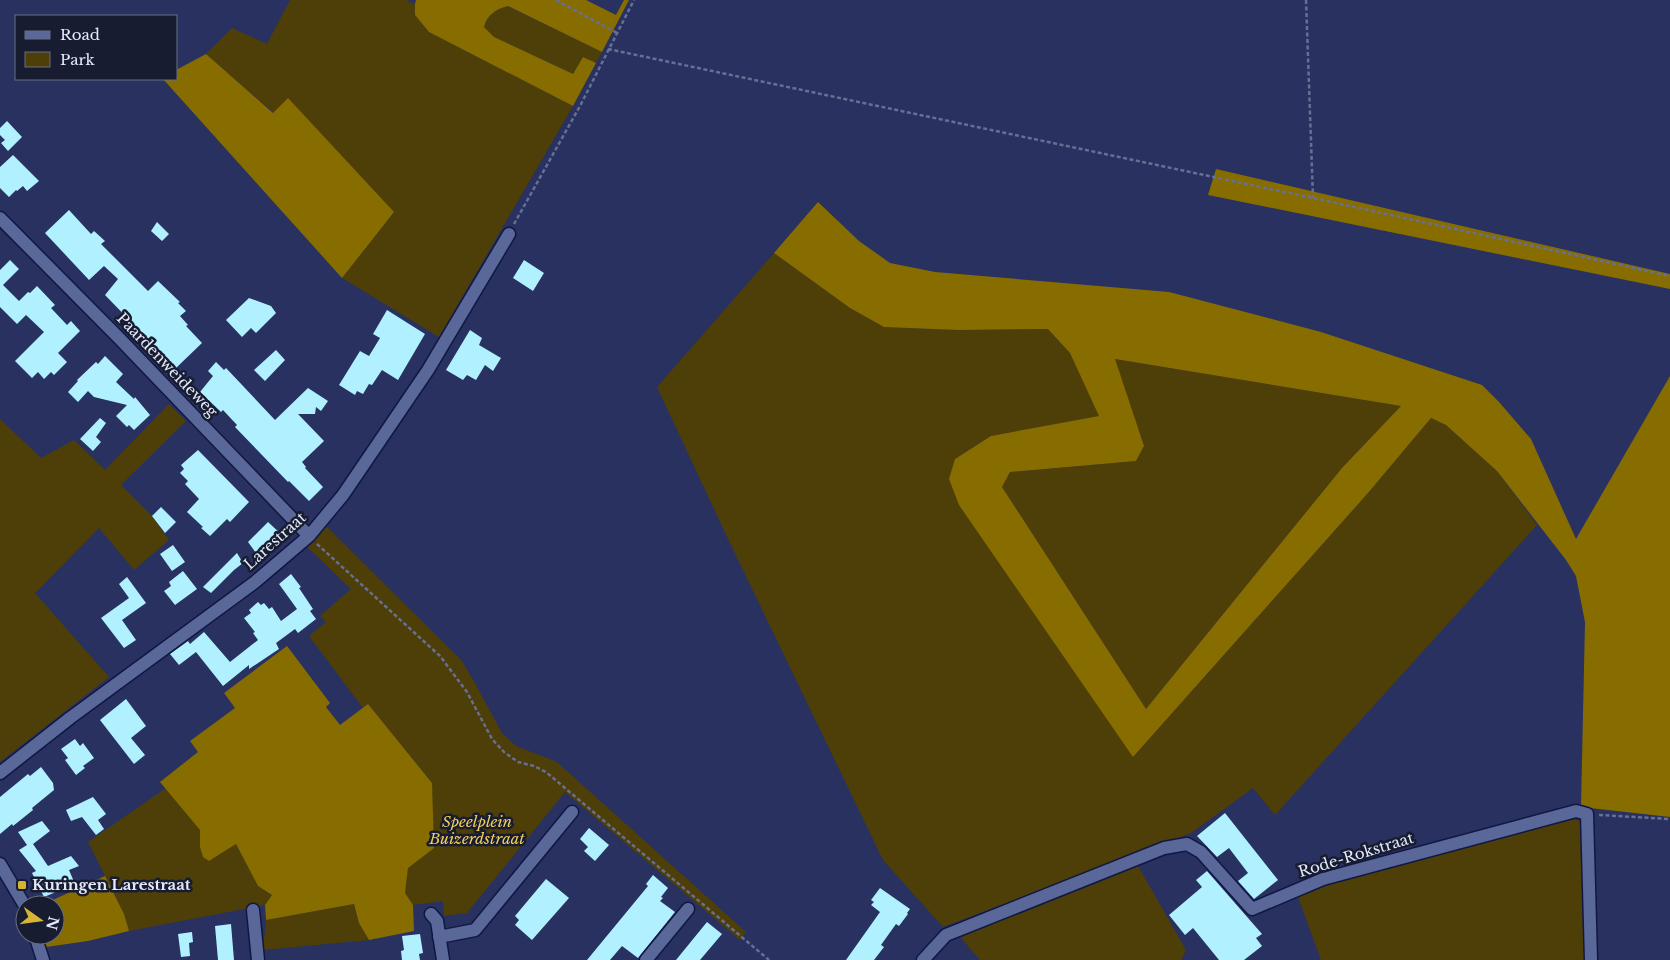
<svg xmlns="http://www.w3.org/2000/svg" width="1670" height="960" viewBox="0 0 1670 960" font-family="'Libre Baskerville',serif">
	<rect width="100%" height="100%" fill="#283160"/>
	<path fill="#4e3f08" d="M290 0H406L415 4V15L429 32 573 106 439 337 342 278 394 212 288 99 274 113 206 54 232 28 267 44Z
		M507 6 602 52 596 63 583 57 573 74 494 37 484 27C487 15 496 9 507 6Z
		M774 253 850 308 884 327 958 330 1048 329 1070 353 1100 416 991 436 955 459 1133 757 1368 493 1431 418 1446 425 1497 471 1537 525 1275 815 1253 788 1191 833 943 927 883 860 728 539 657 387Z
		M1114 359 1401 406 1342 468 1146 709 1002 487 1010 472 1136 461 1144 446Z
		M169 404 186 421 121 485 152 516 169 540 134 570 99 528 35 593 109 677 0 762V419L41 458 74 440 105 470Z
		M326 526 462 661 476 685 502 733 516 746 557 762 746 932 740 940 565 792 467 913 444 916 443 901 413 905 405 893 408 868 432 807V783L368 704 363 708 309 636 326 622 320 616 351 589 307 547Z
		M166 788 200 830V847L209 861 236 844 258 886 272 895 265 905 129 931 124 914 88 842Z
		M1568 820H1579L1581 827 1586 960H1321L1298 897 1319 886 1416 857Z
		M1137 864 1186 950 1181 960H980L960 937Z
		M354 904 359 923 369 940 263 950 266 920Z"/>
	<path fill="#876d00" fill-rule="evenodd" d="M416 0H586L616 15 624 0H629L602 52 508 6C496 9 487 15 484 27L494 37 573 74 583 57 596 63 573 106 429 32 415 15V4Z
		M206 54 273 113 288 98 394 212 342 278 163 79H176V70Z
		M1216 169 1670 274V289L1208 195Z
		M818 202 859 241 890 263 935 272 1169 292 1321 332 1482 385 1499 402 1531 439 1576 539 1670 376V817L1581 807 1585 622 1576 576 1566 560 1497 471 1446 425 1431 418 1368 493 1133 757 959 505 949 479 955 459 991 436 1099 416 1070 353 1048 329 958 330 884 327 850 308 774 253ZM1115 359 1401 406 1342 468 1146 709 1002 487 1010 472 1136 461 1144 446Z
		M287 646 330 703 326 707 340 725 368 704 432 783 434 848 408 868 405 893 413 905 414 931 369 940 359 923 354 904 266 920 265 905 272 895 258 886 236 844 209 861 203 857 200 847V830L160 782 198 752 190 741 235 708 224 693Z
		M105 876 124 914 129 931 88 941 46 947 42 935H55V905H42Z"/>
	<path fill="#b1f1ff" d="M7 121 22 137 8 151 1 143 5 140 0 135V128Z
		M13 155 39 181 27 191 23 186 17 191 16 190 9 197 0 188V167Z
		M69 210 91 234 94 231 105 241 101 244 148 291 158 281 180 302 178 303 186 311 180 316 188 325 186 326 202 343 176 368 105 295 118 279 104 266 89 280 45 233Z
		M157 222 169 234 162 241 151 231Z
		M10 260 19 269 3 285 19 301 28 292 30 293 37 286 55 305 51 308 67 325 71 321 80 331 58 353 67 362 54 375 51 372 44 379 38 372 32 378 15 361 44 332 26 315 17 324 0 307V270Z
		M524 260 544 273 533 291 513 278Z
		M249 298 271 306 276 313 256 333 251 328 242 337 226 320Z
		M387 310 425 334 398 380 382 370 372 385 369 384 363 394 357 391 355 395 339 385 360 351 369 356 380 338 373 334Z
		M470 330 482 338 479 345 501 358 493 371 485 365 476 380 467 375 463 380 446 370Z
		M276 350 285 360 265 381 254 370Z
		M105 356 123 374 116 382 134 399 135 397 150 415 134 430 129 425 127 427 116 416 127 405 94 397 88 391 78 402 68 392 78 381 77 380 96 362 98 364Z
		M216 362 224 370 226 368 275 420 308 388 328 401 321 411 316 407 315 414H298L324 441 302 462 306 467 305 468 323 487 309 501 289 481 288 482 235 427 237 425 223 410 221 412 200 392 213 376 208 371Z
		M100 418 106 423 96 437 101 442 93 451 80 439Z
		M198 450 249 502 230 522 227 519 210 536 201 528 203 527 187 512 199 499 185 484 188 481 180 473 184 469 181 465Z
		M161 507 176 522 165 533 152 516Z
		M268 522 281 534 256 553 248 542Z
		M173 545 185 562 172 571 160 554Z
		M237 553 243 563 234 570 211 593 203 587Z
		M183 571 197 589 175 605 164 591 171 586 169 582Z
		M291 574 301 587 299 588 313 609 310 611 316 619 298 633 295 629 276 643 279 649 249 669V665L223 686 196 652 179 665 170 654 188 641 190 644 204 632 230 662 258 640 253 633 255 632 244 618 251 613 249 610 258 602 261 605 264 603 269 609 272 607 281 621 297 609 279 584Z
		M127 577 146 603 122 620 136 640 124 648 101 618 129 598 119 584Z
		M126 699 146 726 131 738 145 755 134 764 100 720Z
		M75 739 80 746 83 743 94 758 83 766 85 768 76 775 65 760 68 758 61 749Z
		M41 767 53 783 54 790 32 808 33 810 13 826 12 824 0 834V797L28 774 30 776Z
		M93 797 106 814 98 820 104 829 96 835 82 817 71 821 66 810Z
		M1225 813 1278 880 1254 899 1238 881 1248 873 1229 848 1217 857 1197 836Z
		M42 821 50 831 33 844 48 866 71 856 79 866 69 870 75 884 44 897 32 873 36 871 19 850 27 845 18 832Z
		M589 828 609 845 595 861 584 851 588 847 580 839Z
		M1207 871 1262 934 1256 938 1262 946 1244 960H1219L1193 928 1185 935 1169 915 1202 887 1196 880Z
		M653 875 668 888 661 897 663 898 660 901 675 912 638 958 622 946 610 960H587L648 886 646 884Z
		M546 879 569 898 532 940 515 925 519 920 515 916Z
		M880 888 910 909 907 913 908 914 899 926 896 924 881 945 884 947 874 960H846L880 912 871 905 874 902 871 900Z
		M707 922 722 934 700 960H676Z
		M231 924 234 960H218L215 926Z
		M192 932 193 942 189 943 190 956 181 957 178 934Z
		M420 934 423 953 419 954 420 960H402L401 951 404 950 402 936Z"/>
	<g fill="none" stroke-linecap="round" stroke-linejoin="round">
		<defs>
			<path id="minor" d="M0 218 118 337 309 536
				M0 773 70 718 255 582 309 536 343 495 428 370 509 234
				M0 864 25 906
				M253 910 258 960
				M431 914 437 921 443 960
				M35 935 43 960
				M439 937 475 930 572 812
				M646 960 688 909
				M923 960 946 935 1164 848 1187 844 1201 852 1252 909 1323 879 1576 811 1587 814 1591 960"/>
		</defs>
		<use href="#minor" stroke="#111743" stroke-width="15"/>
		<path stroke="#676f94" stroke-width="2.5" stroke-dasharray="4 2.5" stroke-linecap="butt" d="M556 0 617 33
			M1306 0 1313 198
			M608 49 1313 198 1670 276
			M514 224 580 106 634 0
			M317 544 440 656 467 692 492 739 504 752 518 762 534 766 546 772 769 960
			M1599 815 1670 819"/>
		<use href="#minor" stroke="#596799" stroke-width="12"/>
	</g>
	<rect fill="#d8b434" stroke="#171c31" stroke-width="2" x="17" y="880" width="10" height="10" rx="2.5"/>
	<g text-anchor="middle" stroke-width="5" stroke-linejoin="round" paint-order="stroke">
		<g font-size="15" fill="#e4eafb" stroke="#171c31">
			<text transform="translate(167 365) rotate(46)" y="5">Paardenweideweg</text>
			<text transform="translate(275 541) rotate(-42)" y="5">Larestraat</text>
			<text transform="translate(1356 855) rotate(-17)" y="5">Rode-Rokstraat</text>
		</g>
		<g font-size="15" font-style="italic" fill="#f4d059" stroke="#171c31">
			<text x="477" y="827">Speelplein<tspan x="477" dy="17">Buizerdstraat</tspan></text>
		</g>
		<g font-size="15" font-weight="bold" fill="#e4eafb" stroke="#171c31" text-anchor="start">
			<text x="32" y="890">Kuringen Larestraat</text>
		</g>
	</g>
	<rect x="15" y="15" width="162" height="65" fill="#171c31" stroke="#696e82"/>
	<rect x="25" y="31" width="25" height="8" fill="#596799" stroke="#696e82"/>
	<text x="60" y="40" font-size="15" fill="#e4eafb">Road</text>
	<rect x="25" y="52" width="25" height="15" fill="#4e3f08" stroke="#696e82"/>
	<text x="60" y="65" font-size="15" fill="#e4eafb">Park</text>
	<g transform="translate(40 920) rotate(104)"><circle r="24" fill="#171c31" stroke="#696e82"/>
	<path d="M0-4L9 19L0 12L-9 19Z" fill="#d8b434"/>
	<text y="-8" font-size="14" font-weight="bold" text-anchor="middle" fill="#e4eafb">N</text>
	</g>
</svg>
